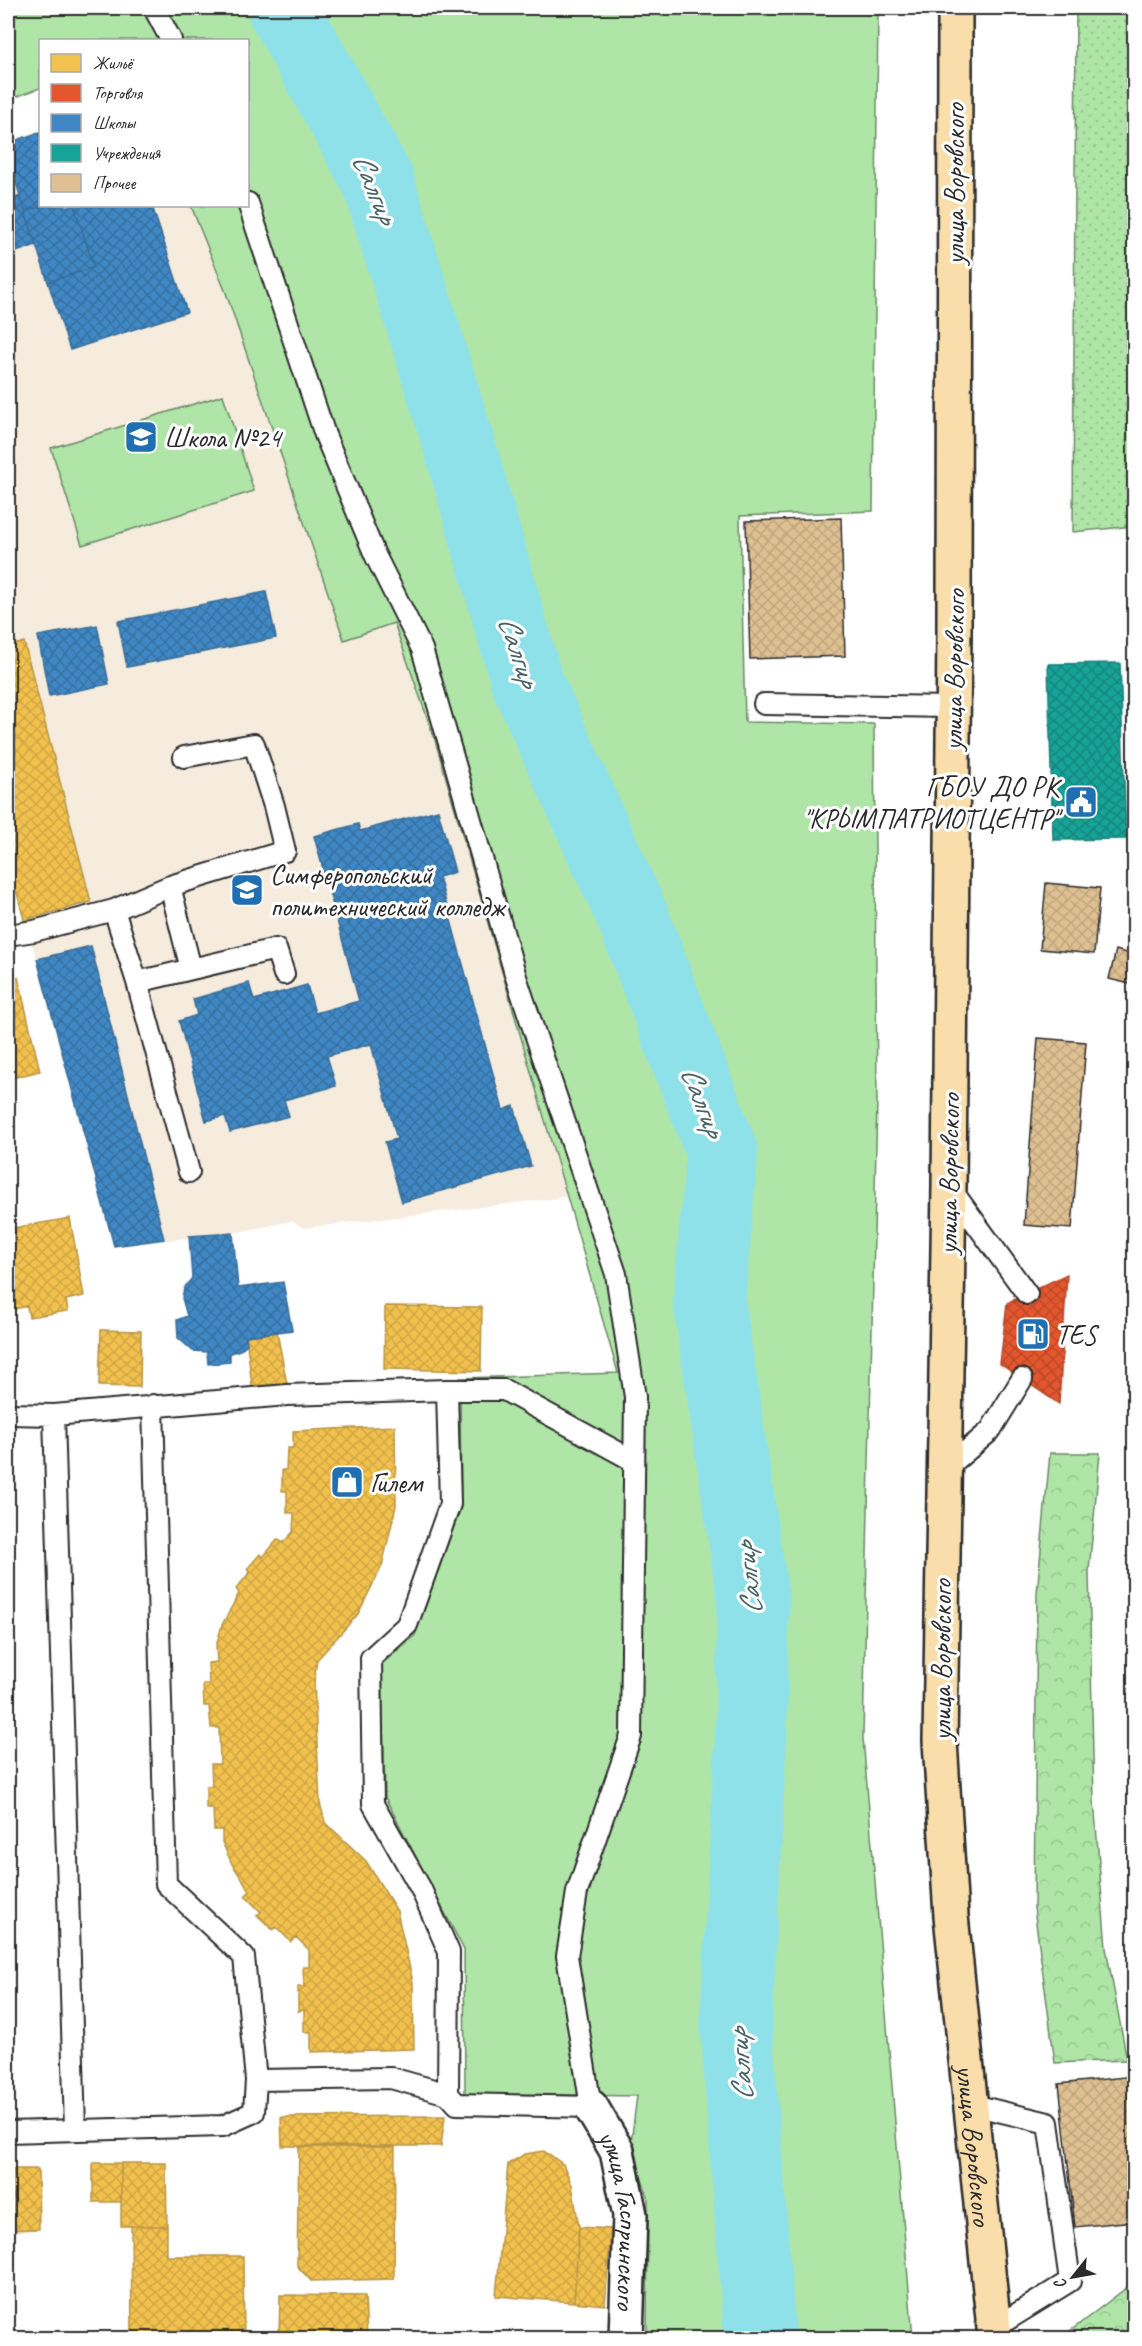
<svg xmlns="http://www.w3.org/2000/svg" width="1142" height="2346" viewBox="0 0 1142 2346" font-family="Caveat,sans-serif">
	<defs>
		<pattern id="grass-dots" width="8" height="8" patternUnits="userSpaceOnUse" patternTransform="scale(1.5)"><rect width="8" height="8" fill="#afe5a7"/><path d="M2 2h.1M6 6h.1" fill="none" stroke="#97c590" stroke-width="1.8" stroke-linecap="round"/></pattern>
		<pattern id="forest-crowns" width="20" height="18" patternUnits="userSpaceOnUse" patternTransform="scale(1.5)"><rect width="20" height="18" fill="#afe5a7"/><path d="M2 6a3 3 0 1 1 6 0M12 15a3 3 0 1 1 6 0" fill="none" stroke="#97c590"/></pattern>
		<pattern id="homes-cross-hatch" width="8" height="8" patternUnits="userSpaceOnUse" patternTransform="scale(1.5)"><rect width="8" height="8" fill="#f2c14e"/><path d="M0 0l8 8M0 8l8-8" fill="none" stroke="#d0a644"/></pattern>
		<pattern id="shops-cross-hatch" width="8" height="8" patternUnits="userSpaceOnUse" patternTransform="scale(1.5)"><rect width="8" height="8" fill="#e4572e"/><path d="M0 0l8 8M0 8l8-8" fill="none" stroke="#b94827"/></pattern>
		<pattern id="schools-cross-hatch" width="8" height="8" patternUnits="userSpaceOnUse" patternTransform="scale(1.5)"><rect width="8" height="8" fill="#3f88c5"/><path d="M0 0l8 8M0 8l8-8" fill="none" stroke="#356fa0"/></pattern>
		<pattern id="public-cross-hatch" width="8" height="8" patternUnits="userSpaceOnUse" patternTransform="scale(1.5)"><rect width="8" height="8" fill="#17a398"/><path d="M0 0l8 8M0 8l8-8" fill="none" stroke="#15857c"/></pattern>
		<pattern id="building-cross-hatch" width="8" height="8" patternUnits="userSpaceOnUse" patternTransform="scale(1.5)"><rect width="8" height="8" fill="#dec092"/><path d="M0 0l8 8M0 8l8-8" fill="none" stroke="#bfa57e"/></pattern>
	</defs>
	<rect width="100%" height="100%" fill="#fff"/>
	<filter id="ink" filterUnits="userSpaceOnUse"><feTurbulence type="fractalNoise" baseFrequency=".0167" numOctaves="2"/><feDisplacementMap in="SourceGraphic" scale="12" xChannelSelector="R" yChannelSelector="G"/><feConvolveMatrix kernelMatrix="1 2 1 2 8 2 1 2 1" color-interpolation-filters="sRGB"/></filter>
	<g filter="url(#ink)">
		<path fill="#f5ecde" d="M40 130V206H191L226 293 344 640 394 623 435 740 566 1197 304 1228 292 1221 233 1233 114 1246 37 959 24 920 8 860V141Z"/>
		<path fill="url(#grass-dots)" stroke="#6d8869" stroke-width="1.5" d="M1076 8H1134V526L1073 532Z"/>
		<path fill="url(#forest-crowns)" stroke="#6d8869" stroke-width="1.5" d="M1050 1453H1100L1089 1571 1094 1801 1106 1948 1127 2060 1055 2063 1034 1908 1037 1593Z
			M1134 2282V2338H1061Z"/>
		<path fill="#afe5a7" stroke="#6d8869" stroke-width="1.5" d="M8 8H878L873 511 740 516 745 722 874 724 877 1100 863 1738 913 2338H647L648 2199 631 2143 637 2096 496 2094 465 2095 464 1950 385 1797 382 1664 415 1635 461 1507 460 1378 618 1373 435 740 394 623 344 640 226 293 191 206H248V40H40V88L8 100Z
			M223 395 254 491 82 545 51 448Z"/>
		<path fill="url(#homes-cross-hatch)" stroke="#b69444" stroke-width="1.5" d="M24 642 91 902 24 920 8 858V647Z
			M18 977 40 1071 8 1079V980Z
			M70 1218 84 1296 66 1300 68 1311 29 1317 27 1306 10 1310 8 1297V1229Z
			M385 1306 482 1307 481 1371 384 1369Z
			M101 1330 141 1331 140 1387 99 1386Z
			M277 1332 287 1384 252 1386 246 1336Z
			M395 1426 396 1506 382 1566 358 1614 317 1660 314 1682 320 1803 325 1822 366 1861 397 1911 413 1982 414 2049 311 2052V2032H304V2010L298 2011V1987H304L303 1967H309V1950L296 1937 291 1942 276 1927 273 1930 257 1915 261 1912 245 1896 250 1891 232 1864 222 1842V1830H214L213 1808H206V1786H212L211 1764H220L219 1728H211L209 1706H204L203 1684H209L208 1663 217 1662 216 1646 222 1625 239 1593 236 1589 250 1572 247 1569 260 1554 263 1557 278 1539 283 1543 293 1532 294 1513H287V1491H282V1470H286L287 1448H293V1431Z
			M8 1754 14 2078H8Z
			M445 2116 441 2146H282L281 2117Z
			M299 2147H395L394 2279 311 2281 297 2266Z
			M544 2151 563 2164 572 2185 579 2227 574 2302 496 2296 508 2164 525 2154Z
			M93 2163H121V2202H93Z
			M121 2163H166L167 2226H121Z
			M8 2169H38L39 2229 8 2230Z
			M131 2226H167V2256H243L244 2338H132Z
			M579 2227 611 2229 605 2305 574 2302Z
			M280 2295 365 2296 367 2338H279Z
			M393 2335 441 2336V2338H393Z"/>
		<path fill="url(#shops-cross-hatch)" stroke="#ac4a2d" stroke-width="1.5" d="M1067 1274 1059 1404 1000 1364 1007 1303Z"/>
		<path fill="url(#schools-cross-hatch)" stroke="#396c97" stroke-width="1.5" d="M40 132V206H43L25 211 8 158V143Z
			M20 196 36 245 8 255V201Z
			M43 206H74L94 267 48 282 25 211Z
			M74 206H152L187 312 70 350 48 282 94 267Z
			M266 592 276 638 127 667 118 621Z
			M97 625 109 684 49 696 38 636Z
			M438 810 455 872 439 877 503 1110 514 1106 531 1166 402 1202 385 1142 397 1139 371 1044 327 1056 336 1086 284 1100 289 1116 230 1132 225 1116 206 1121 179 1021 197 1015 193 999 249 983 254 1000 307 985 315 1013 359 1001 314 836 358 824 360 831Z
			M91 946 164 1239 114 1246 37 959Z
			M233 1233 238 1288 283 1282 292 1330 246 1336 247 1344 240 1350 230 1353V1362L208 1364 207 1352 193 1351 178 1338 177 1320 187 1316 182 1298 184 1288 192 1278 189 1236Z"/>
		<path fill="url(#public-cross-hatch)" stroke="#1d7f77" stroke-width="1.5" d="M1120 663 1126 839 1053 840 1048 664Z"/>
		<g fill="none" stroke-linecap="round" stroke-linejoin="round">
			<path stroke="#8fe1e9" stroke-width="72" d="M283 8 378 181 461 451 527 682 632 915 722 1152 709 1301 753 1598 751 1736 736 2023 760 2338"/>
		</g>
		<path fill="url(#building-cross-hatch)" stroke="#2b2b2b" stroke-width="1.5" d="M841 518 845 656 750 659 746 521Z
			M1046 883 1100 888 1094 954 1040 949Z
			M1116 950 1134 955V985L1109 979Z
			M1038 1038 1086 1042 1072 1229 1024 1225Z
			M1134 2076V2221L1075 2227 1059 2084Z"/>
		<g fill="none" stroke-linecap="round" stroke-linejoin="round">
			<defs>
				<path id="service" d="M154 8 171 40
					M764 704 952 707
					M184 757 254 744 274 806 285 851 170 886 191 969
					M114 910 137 982 189 1172
					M8 935 34 931 114 910 170 886
					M137 982 276 949 284 974
					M951 1189 1027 1294
					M447 1390 450 1504 407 1625 371 1658 373 1804 421 1889 449 1952 448 2094
					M153 1405 166 1884 244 1957 256 2080
					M8 1414 54 1415 287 1395 447 1390H504L634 1461
					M54 1415 75 2130
					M943 1471 990 1431 1022 1379
					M969 2104 1048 2123 1070 2281 994 2328
					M8 2132 223 2126 254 2112 256 2080 391 2078 448 2094 457 2104 591 2107 567 1956 577 1892 631 1736 635 1397 616 1274 516 977 422 649 375 555 325 435 248 203"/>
				<g id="minor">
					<path id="s1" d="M591 2107 617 2151 630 2215 626 2338"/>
				</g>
				<g id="primary">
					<path id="s2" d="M955 8 954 631 949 1186 940 1741 951 1916 995 2338"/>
				</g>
			</defs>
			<use href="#service" stroke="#2b2b2b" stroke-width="24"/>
			<use href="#minor" stroke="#2b2b2b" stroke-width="38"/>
			<use href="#primary" stroke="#2b2b2b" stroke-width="38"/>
			<use href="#service" stroke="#fff" stroke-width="20"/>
			<use href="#minor" stroke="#fff" stroke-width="33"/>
			<use href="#primary" stroke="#f9deab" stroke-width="33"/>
		</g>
	</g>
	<defs>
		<symbol id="school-square" viewBox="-11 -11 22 22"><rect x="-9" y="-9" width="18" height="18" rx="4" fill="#1f6fb2" stroke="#fff"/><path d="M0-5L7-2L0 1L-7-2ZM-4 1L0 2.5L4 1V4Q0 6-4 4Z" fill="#fff"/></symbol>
		<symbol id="civic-square" viewBox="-11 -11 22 22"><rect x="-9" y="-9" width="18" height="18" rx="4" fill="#1f6fb2" stroke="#fff"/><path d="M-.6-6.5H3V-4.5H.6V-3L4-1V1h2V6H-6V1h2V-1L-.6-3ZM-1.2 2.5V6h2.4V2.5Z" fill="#fff"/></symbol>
		<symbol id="university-square" viewBox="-11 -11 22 22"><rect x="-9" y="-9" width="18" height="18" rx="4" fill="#1f6fb2" stroke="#fff"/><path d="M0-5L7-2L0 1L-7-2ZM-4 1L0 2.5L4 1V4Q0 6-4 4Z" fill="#fff"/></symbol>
		<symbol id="fuel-square" viewBox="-11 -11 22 22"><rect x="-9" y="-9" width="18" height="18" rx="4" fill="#1f6fb2" stroke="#fff"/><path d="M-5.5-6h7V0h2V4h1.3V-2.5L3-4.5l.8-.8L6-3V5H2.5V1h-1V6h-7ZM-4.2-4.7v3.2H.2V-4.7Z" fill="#fff"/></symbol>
		<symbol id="shop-square" viewBox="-11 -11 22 22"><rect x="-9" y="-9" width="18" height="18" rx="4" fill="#1f6fb2" stroke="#fff"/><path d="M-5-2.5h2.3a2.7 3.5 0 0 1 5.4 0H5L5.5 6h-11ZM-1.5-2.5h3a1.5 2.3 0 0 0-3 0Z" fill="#fff"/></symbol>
	</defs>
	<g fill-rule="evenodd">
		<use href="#school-square" x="122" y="418" width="38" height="38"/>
		<use href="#civic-square" x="1062" y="783" width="38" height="38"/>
		<use href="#university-square" x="228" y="871" width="38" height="38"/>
		<use href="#fuel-square" x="1014" y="1315" width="38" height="38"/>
		<use href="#shop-square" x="328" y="1463" width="38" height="38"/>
	</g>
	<g text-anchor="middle" stroke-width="6" stroke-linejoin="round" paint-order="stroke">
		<g font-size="28" fill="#2b2b2b" stroke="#fff">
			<text transform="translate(954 184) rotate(-90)" y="10">улица Воровского</text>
			<text transform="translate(953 670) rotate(-89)" y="10">улица Воровского</text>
			<text transform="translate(948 1174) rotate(-89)" y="10">улица Воровского</text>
			<text transform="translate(941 1660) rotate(-90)" y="10">улица Воровского</text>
			<text dy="10" stroke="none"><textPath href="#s2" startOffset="2139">улица Воровского</textPath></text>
			<text dy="10" stroke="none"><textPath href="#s1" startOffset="120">улица Гаспринского</textPath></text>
		</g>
		<g font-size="28" fill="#2b2b2b" stroke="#fff" text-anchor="start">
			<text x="164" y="447">Школа №24</text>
			<text x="1058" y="796" text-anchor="end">ГБОУ ДО РК<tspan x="1058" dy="32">"КРЫМПАТРИОТЦЕНТР"</tspan></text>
			<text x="270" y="884">Симферопольский<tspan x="270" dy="32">политехнический колледж</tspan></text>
			<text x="1056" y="1344">TES</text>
			<text x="370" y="1492">Гилем</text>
		</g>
		<g font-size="30" font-style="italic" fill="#496264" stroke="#fff">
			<text transform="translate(375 188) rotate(68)" y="10">Салгир</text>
			<text transform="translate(519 651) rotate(72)" y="10">Салгир</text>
			<text transform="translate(703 1101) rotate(69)" y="10">Салгир</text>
			<text transform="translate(748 1579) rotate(-96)" y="10">Салгир</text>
			<text transform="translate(740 2065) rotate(-94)" y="10">Салгир</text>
		</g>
	</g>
	<rect width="1142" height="2346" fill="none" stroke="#fff" stroke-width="30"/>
	<rect x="15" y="15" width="1112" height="2316" fill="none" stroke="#2b2b2b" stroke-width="2" filter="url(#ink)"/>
	<rect x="39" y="39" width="210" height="168" fill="#ffffff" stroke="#aaaaaa" stroke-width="1.5"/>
	<rect x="51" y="54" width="30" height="18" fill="#f2c14e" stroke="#aaaaaa" stroke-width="1.5"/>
	<text x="93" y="69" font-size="18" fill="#2b2b2b">Жильё</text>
	<rect x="51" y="84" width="30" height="18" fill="#e4572e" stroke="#aaaaaa" stroke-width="1.5"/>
	<text x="93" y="99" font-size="18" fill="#2b2b2b">Торговля</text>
	<rect x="51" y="114" width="30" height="18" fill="#3f88c5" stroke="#aaaaaa" stroke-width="1.5"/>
	<text x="93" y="129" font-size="18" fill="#2b2b2b">Школы</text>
	<rect x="51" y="144" width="30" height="18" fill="#17a398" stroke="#aaaaaa" stroke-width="1.5"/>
	<text x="93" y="159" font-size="18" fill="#2b2b2b">Учреждения</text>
	<rect x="51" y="174" width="30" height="18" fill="#dec092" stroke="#aaaaaa" stroke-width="1.5"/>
	<text x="93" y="189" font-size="18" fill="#2b2b2b">Прочее</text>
	<g transform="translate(1073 2277) rotate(239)" stroke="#ffffff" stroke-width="4.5" paint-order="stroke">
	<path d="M0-4.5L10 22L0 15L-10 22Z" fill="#2b2b2b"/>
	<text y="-9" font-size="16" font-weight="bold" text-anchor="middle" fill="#2b2b2b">С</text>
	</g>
</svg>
